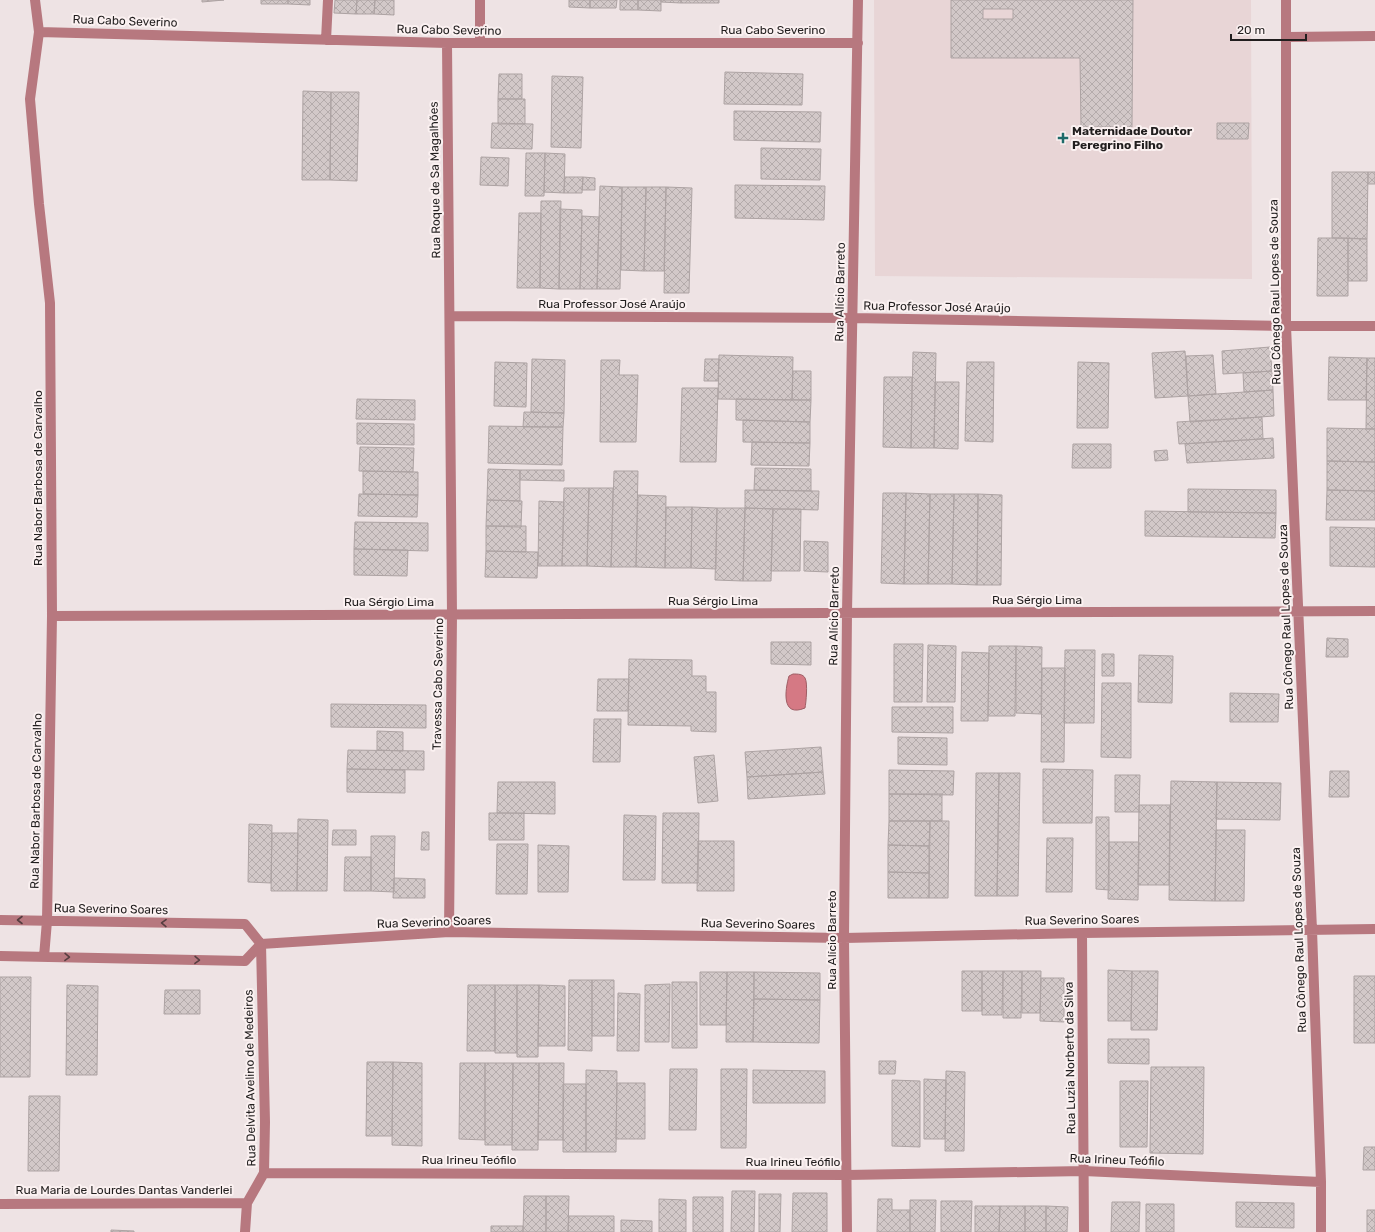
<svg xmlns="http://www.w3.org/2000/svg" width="1375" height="1232" viewBox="0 0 1375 1232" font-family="Rubik,sans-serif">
	<defs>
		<pattern id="building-cross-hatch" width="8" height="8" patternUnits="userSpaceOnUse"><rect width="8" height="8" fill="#d2c8c8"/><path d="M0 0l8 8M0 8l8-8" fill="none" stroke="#b4abab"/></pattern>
	</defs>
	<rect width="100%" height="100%" fill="#eee3e4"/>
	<path fill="#e8d5d6" d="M874 0H1251L1252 279 875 276Z"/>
	<path fill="#d57984" stroke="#9f5e65" d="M793 674C798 674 803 674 805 678 808 683 806 703 805 708 781 718 785 690 789 676Z"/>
	<path fill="url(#building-cross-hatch)" stroke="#ada3a3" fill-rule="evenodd" d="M202 0H224L202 2Z
		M261 0H288V4H261Z
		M288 0H310V5L288 4Z
		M335 0H357L356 14 334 13Z
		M357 0H375L374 14H356Z
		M375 0H394V15L374 14Z
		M569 0H590V8L569 7Z
		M590 0H617L616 8H590Z
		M620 0H638V10H620Z
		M638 0H661V11L638 10Z
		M661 0H681V3L661 2Z
		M681 0H719V3H681Z
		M951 0H1133L1132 127H1081L1080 58H951ZM983 9H1013V19H983Z
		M725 72 803 74 802 105 724 104Z
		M499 74H522V99H498Z
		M552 76 583 77 581 148 551 147Z
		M303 91 331 92 330 180H302Z
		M331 92H359L357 181 330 180Z
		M498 99H525V124H498Z
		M734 111 821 112 820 142 734 140Z
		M492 123 533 124 532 149 491 148Z
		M1217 123H1249L1248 139H1217Z
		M761 148 821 149 820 180 761 179Z
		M526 153H545L544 196H525Z
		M545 153 565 154 564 193 544 192Z
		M481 157 509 158 508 186 480 185Z
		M1332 172H1368L1367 239 1332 238Z
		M1368 172H1375V184H1368Z
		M565 177H583L582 193H564Z
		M583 177 595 178V190H582Z
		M735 185 825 186 824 220 735 218Z
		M600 186 622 187 620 289H597Z
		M622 187H646L644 271 621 270Z
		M646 187H666L664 271H644Z
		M666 187 692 188 689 293H664Z
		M541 201H561L559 289 540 288Z
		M560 209 582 210 580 289H559Z
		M519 213H541L540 288H517Z
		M582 216 599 217 597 289H580Z
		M1318 238H1348V296H1317Z
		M1348 238 1367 239V281H1348Z
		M1270 347 1272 371 1223 374 1222 351Z
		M1185 351 1188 396 1155 398 1152 353Z
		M913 352 936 353 934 448H911Z
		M719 355 793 357 792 400 718 399Z
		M1213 355 1216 394 1188 396 1186 356Z
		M1329 357 1367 358 1366 400H1328Z
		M1367 358H1375V429H1366Z
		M532 359 565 360 564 413 531 412Z
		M705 359H719L718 381H704Z
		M601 360H620L619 375H638L636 442H600Z
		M495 362 527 363 526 407 494 406Z
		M967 362H994L993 442 965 441Z
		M1078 362 1109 363 1108 428H1077Z
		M793 371H811V400H792Z
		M1272 371 1273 390 1244 392 1243 373Z
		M884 377H912L911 448 883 447Z
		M935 382H959L958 449 934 448Z
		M682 388H718L716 462H680Z
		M1273 390 1274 416 1190 422 1188 396Z
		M357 399 415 400V420L356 419Z
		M736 399 811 400 810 422 736 420Z
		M524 412 564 413 563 427H523Z
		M1262 417 1263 439 1179 444 1177 422Z
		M743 420 810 422V443L743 442Z
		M357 423 414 424V445L357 444Z
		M489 426 563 427 562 465 488 463Z
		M1327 428 1375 429V462L1327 461Z
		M1273 438 1274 458 1187 463 1185 444Z
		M752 442 810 443 809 466 751 465Z
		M1073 444H1111V468H1072Z
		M360 447 414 448 413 472 359 471Z
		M1167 450 1168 460 1155 461 1154 451Z
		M1327 461 1375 462V491L1327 490Z
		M755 468 811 469V491L754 490Z
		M488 469 520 470V501L487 500Z
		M520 470H564V481L520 480Z
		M363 471 418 472V495L363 494Z
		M614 471H638L636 567H611Z
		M564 488H589L587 566H562Z
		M589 488H613L611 567 587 566Z
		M1188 489 1276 490V513L1188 512Z
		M745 490 819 491 818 510 745 508Z
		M1327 490 1375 491V520H1326Z
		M883 493H906L904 584 881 583Z
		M906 493 930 494 928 584H904Z
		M359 494 418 495 417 517 358 516Z
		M930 494H954L952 584H928Z
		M954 494H978L977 585 952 584Z
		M978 494 1002 495 1001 585H977Z
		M638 495 666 496 665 568 636 567Z
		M487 500 522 501 521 527 486 526Z
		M539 501 564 502 562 566H538Z
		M666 507H692L691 568H665Z
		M692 507 717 508 716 569 691 568Z
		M717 508H745L743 581 715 580Z
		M745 508 773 509 771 581H743Z
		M773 509H801L800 571H771Z
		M1145 511 1276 513 1275 538 1145 536Z
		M355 522 428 523V551L354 549Z
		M486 526H526V552L486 551Z
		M1330 527 1375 528V567L1330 566Z
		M804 541 828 542V572L804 571Z
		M354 549 408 550 407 576 354 575Z
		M486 551 538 552 537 578 485 577Z
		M1327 638 1348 639V657H1326Z
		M771 642H811V665L771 664Z
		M894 644H923L922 702H894Z
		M928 645 956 646 955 702H927Z
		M989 646H1016L1015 716H988Z
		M1016 646 1042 647 1041 714 1016 713Z
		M1065 650H1095L1094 723H1064Z
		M962 652 989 653 988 721H961Z
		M1102 654H1114V676H1102Z
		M1139 655 1173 656 1172 703 1138 702Z
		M629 659 692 660V676H706V692H716V732L691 731V726L628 725Z
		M1042 668H1065L1064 762H1041Z
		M598 679H629L628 711H597Z
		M1102 683H1131V758L1101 757Z
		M1230 693 1279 694 1278 722H1230Z
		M331 704 426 705V728L331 727Z
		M892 707H953V733L892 732Z
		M594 719H621L620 762H593Z
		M377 731 403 732V751L377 750Z
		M898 737 947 738V765L898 764Z
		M821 747 823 772 747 777 745 752Z
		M348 750 424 751V770L347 769Z
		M714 755 718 801 698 803 694 757Z
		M347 769 405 770V793L347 792Z
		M1043 769 1093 770 1092 823H1043Z
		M889 770 954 771 953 795 889 794Z
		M1330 771H1349V797H1329Z
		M823 772 825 794 748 799 747 777Z
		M976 773H999L997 896H975Z
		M999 773H1020L1018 896H997Z
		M1115 775H1140L1139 812H1115Z
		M1171 781 1217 782 1215 901 1169 900Z
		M498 782H555V814L497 813Z
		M1217 782 1281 783 1280 820 1216 819Z
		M889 794H942V821H889Z
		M1139 805H1170L1169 885H1138Z
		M489 813H524V840H489Z
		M663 813H699L698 883H662Z
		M624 815 656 816 655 880H623Z
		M1096 817H1109V890L1096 889Z
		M298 819 328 820 327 891H297Z
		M889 821H930L929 846 888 845Z
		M930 821H949L948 898H929Z
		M249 824 272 825 271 883 248 882Z
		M333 830H356V845H332Z
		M1216 830H1245L1244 901H1215Z
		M422 832H429V850H421Z
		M272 833H298L297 891H271Z
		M371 836H395L394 892 371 891Z
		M1047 838H1073L1072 892H1046Z
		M698 841H734V891H697Z
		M1109 842H1139L1138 900 1108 899Z
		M497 844H528L527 894H496Z
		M538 845 569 846 568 892H538Z
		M888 845 929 846V873L888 872Z
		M345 857H371V891H344Z
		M888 872 929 873V898H888Z
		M394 878 425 879V898H393Z
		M1108 970 1132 971 1131 1021H1108Z
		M962 971H982V1011H962Z
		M982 971H1003L1002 1015H982Z
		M1003 971H1022L1021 1018H1003Z
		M1022 971H1041L1040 1013H1022Z
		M1132 971H1158L1157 1030H1131Z
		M700 972H727L726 1025H700Z
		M727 972H754L753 1042H726Z
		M754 972 820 973V1000L754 999Z
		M1354 976H1375V1043H1354Z
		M0 977H31L30 1077H0Z
		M1041 978H1064V1022L1040 1021Z
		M569 980H592V1051L568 1050Z
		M592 980H614V1036H592Z
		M672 982H697V1048H672Z
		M670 984 669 1042H645V985Z
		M67 985 98 986 97 1075H66Z
		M468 985H495V1051H467Z
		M495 985H517V1053H495Z
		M517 985H539L538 1057H517Z
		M539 985 565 986V1046H538Z
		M165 990H200V1014H164Z
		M618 993 640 994 639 1051H617Z
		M754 999 820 1000 819 1043 753 1042Z
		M1108 1039H1149V1064L1108 1063Z
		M879 1061H896L895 1074H879Z
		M367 1062H393L392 1136H366Z
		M393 1062 422 1063V1146L392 1145Z
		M460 1063H485V1140L459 1139Z
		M485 1063H513L512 1145H485Z
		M513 1063H539L538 1150H512Z
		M539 1063H564L563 1140H538Z
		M1151 1067H1204L1203 1154 1150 1153Z
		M670 1069H697L696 1130H669Z
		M721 1069H747L746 1148H721Z
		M586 1070 617 1071 616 1152H586Z
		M753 1070 825 1071V1103H753Z
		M946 1071 965 1072 964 1151H945Z
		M924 1079 946 1080 945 1139H924Z
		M892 1080 920 1081V1147L892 1146Z
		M1120 1081H1148L1147 1147H1120Z
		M617 1083H645V1139H616Z
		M563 1084H586V1152H563Z
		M29 1096H60L59 1171H28Z
		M1364 1147H1375V1170H1363Z
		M732 1191H755L754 1232H731Z
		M793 1193H827V1232H792Z
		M759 1194H781L780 1232H759Z
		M524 1196H546V1232H523Z
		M546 1196H569L568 1232H546Z
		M693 1197H723V1232H693Z
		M659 1199 686 1200V1232H659Z
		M878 1199H892V1210H910V1232H877Z
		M910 1200H936L935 1232H910Z
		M941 1201H972L971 1232H941Z
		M1112 1202H1140L1139 1232H1111Z
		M1236 1202 1294 1203V1228L1236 1227Z
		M1146 1204H1174V1232H1146Z
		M975 1206H1000L999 1232H975Z
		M1000 1206H1025V1232H999Z
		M1025 1206H1046V1232H1025Z
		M1046 1206 1068 1207 1067 1232H1046Z
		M1367 1210H1375V1232H1367Z
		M569 1216H614V1232H568Z
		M621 1220 652 1221V1232H621Z
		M491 1226H523V1232H491Z
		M111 1230 134 1231V1232H111Z"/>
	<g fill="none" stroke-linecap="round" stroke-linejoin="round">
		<path stroke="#b7787f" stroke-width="10" d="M35 0 39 32 30 99 39 204 50 303 52 616 47 921 44 957
			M480 0V43
			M1286 0V326L1312 930 1321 1182V1232
			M39 32 447 43H858
			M1287 37 1375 36
			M326 40 328 0
			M447 43 452 615 449 932
			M450 316 853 318 1286 326H1375
			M52 616 1375 611
			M0 920 245 924 261 944
			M1082 933 1084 1232
			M0 956 245 961 261 944 449 932 844 938 1082 933 1375 929
			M264 1173 847 1175 1084 1171 1321 1182
			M0 1204 247 1203
			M245 1232 247 1203 264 1173 265 1122 261 944
			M847 1232 844 938 847 613 858 0"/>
	</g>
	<defs><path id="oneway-chevron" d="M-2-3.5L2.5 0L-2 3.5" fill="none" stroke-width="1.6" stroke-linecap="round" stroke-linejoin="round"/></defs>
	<g stroke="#563e40">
		<use href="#oneway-chevron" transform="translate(20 920) rotate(-180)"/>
		<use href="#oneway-chevron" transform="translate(164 923) rotate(-179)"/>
		<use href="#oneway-chevron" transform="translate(67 957) rotate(1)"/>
		<use href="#oneway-chevron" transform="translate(197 960) rotate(1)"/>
	</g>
	<path fill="#1e6a69" stroke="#fbf1f1" stroke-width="1.5" d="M1061 132h4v4h4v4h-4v4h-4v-4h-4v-4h4z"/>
	<g text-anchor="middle" stroke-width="4" stroke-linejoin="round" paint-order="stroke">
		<g font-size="12" fill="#211e1e" stroke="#fbf1f1">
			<text transform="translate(125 21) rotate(2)" y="4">Rua Cabo Severino</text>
			<text transform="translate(449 30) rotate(1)" y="4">Rua Cabo Severino</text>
			<text x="773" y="34">Rua Cabo Severino</text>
			<text transform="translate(435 180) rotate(-91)" y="4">Rua Roque de Sa Magalhões</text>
			<text transform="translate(840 292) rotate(-89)" y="4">Rua Alício Barreto</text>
			<text transform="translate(1275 292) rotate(-91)" y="4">Rua Cônego Raul Lopes de Souza</text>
			<text x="612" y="308">Rua Professor José Araújo</text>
			<text transform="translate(937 307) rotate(1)" y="4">Rua Professor José Araújo</text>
			<text transform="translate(38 478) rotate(-90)" y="4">Rua Nabor Barbosa de Carvalho</text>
			<text x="1037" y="604">Rua Sérgio Lima</text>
			<text x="713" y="605">Rua Sérgio Lima</text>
			<text x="389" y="606">Rua Sérgio Lima</text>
			<text transform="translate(834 616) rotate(-89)" y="4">Rua Alício Barreto</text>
			<text transform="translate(1286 617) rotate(-92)" y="4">Rua Cônego Raul Lopes de Souza</text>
			<text transform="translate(438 684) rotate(-89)" y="4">Travessa Cabo Severino</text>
			<text transform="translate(36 801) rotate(-89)" y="4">Rua Nabor Barbosa de Carvalho</text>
			<text transform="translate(111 909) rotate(1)" y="4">Rua Severino Soares</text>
			<text transform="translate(1082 920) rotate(-1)" y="4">Rua Severino Soares</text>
			<text transform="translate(434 922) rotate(-2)" y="4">Rua Severino Soares</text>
			<text transform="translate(758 924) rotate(1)" y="4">Rua Severino Soares</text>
			<text transform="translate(832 940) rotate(-90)" y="4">Rua Alício Barreto</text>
			<text transform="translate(1299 940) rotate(-92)" y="4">Rua Cônego Raul Lopes de Souza</text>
			<text transform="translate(1070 1058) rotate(-91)" y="4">Rua Luzia Norberto da Silva</text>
			<text transform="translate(250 1078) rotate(-91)" y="4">Rua Delvita Avelino de Medeiros</text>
			<text x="469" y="1164">Rua Irineu Teófilo</text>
			<text transform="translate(1117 1160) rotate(2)" y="4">Rua Irineu Teófilo</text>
			<text x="793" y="1166">Rua Irineu Teófilo</text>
			<text x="124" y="1194">Rua Maria de Lourdes Dantas Vanderlei</text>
		</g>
		<g font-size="12" font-weight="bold" fill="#211e1e" stroke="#fbf1f1" text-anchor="start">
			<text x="1072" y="135">Maternidade Doutor<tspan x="1072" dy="14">Peregrino Filho</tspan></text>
		</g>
	</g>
	<path d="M1231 34v6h75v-6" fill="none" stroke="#211e1e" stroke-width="2"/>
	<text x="1237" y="34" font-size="12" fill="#211e1e" stroke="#fbf1f1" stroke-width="3" paint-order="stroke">20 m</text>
</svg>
